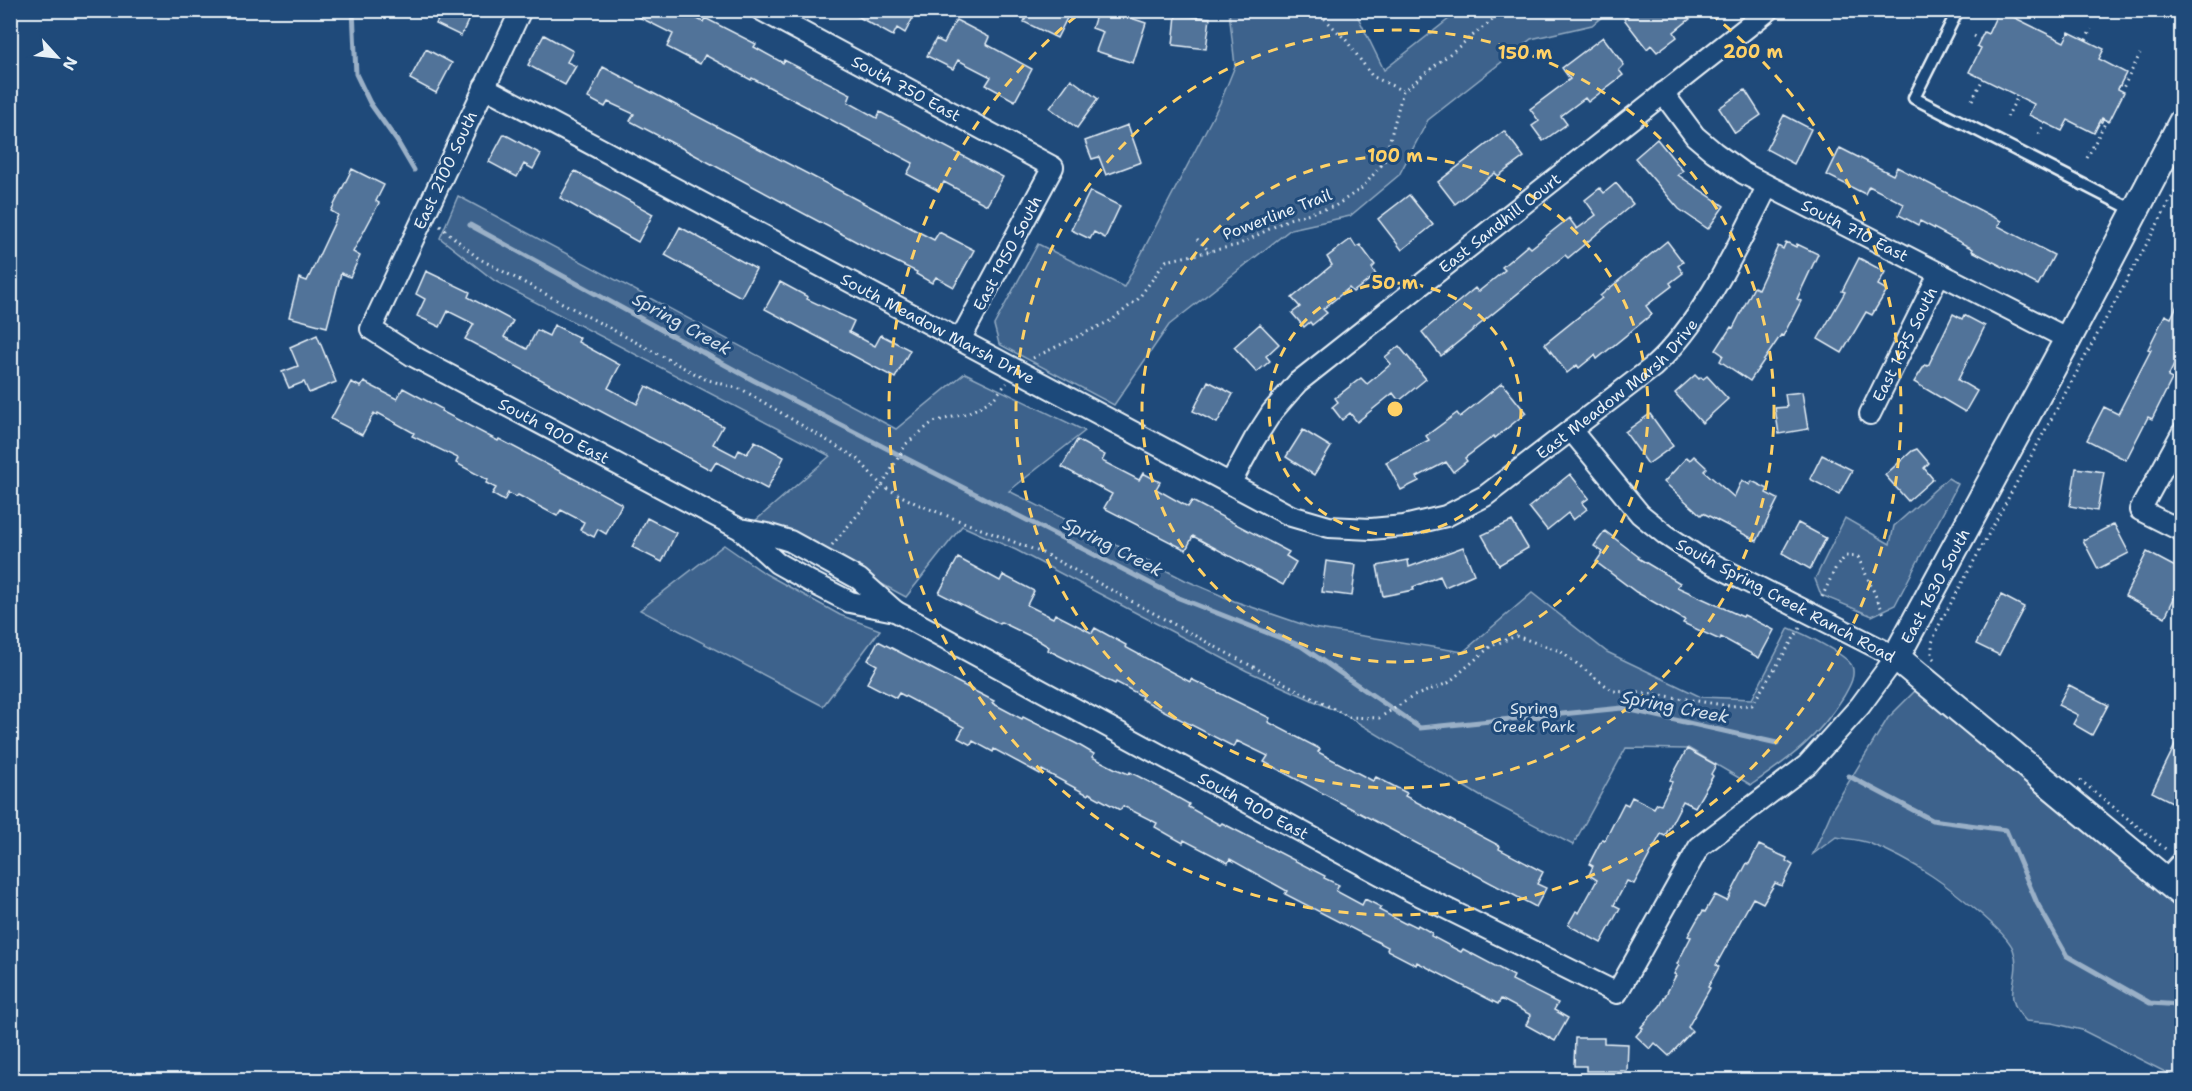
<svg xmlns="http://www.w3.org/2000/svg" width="2192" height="1091" viewBox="0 0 2192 1091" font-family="'Shantell Sans',sans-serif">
	<rect width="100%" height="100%" fill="#1f4a7a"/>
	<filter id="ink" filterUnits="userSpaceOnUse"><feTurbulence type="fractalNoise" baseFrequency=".0167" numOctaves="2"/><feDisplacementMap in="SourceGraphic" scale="12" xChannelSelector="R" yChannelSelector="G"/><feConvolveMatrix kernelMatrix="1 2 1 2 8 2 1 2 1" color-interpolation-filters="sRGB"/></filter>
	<g filter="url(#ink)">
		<path fill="#3c628c" stroke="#92aac2" stroke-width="1.5" d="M1229 11H1355L1384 70 1459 11H1609L1592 25 1531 39 1428 120 1399 175 1350 216 1291 229 1169 325 1114 405 999 344 994 325 1038 244 1124 287 1220 103 1235 66Z
			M458 196 896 429 965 373 1085 431 1009 491 1185 580 1234 601 1313 628 1463 652 1532 593 1607 652 1701 697 1752 699 1789 628C1802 633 1846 654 1852 666 1856 676 1849 687 1844 696 1818 738 1791 758 1751 785L1688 748 1687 749 1626 748 1573 845 1480 796 1345 715 1247 671 1016 550 962 526 906 597 781 530 755 521 830 456 495 281 440 238Z
			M1948 478 1958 484 1895 605 1872 616 1821 595 1815 579 1845 518 1890 544 1894 526Z
			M724 545 766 574 840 615 880 630 823 706 640 610Z
			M1918 688 2181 910V1080L2082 1030 2052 1023 2026 1021C1998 993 2024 978 2013 949 2006 931 1950 888 1932 876 1914 864 1892 852 1871 844 1861 839 1847 839 1836 837L1813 854 1834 806 1888 718Z"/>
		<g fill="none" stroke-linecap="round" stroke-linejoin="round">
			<path stroke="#9ab0c7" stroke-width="5" d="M353 10 356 74 370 103 397 141 414 170
				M470 225 753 380 1179 598 1301 646 1420 728 1622 708 1777 743
				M1849 776 1932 820 2006 830 2037 903 2067 956 2150 1003 2182 1005"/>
		</g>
		<path fill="#517399" stroke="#e8f1f8" stroke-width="1.5" d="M443 10H473L461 36 436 24Z
			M625 10H681L703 22 705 18 756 44 754 47 783 63 784 60 851 94 848 102 877 118 880 112 1003 177 987 205 944 182 939 191 907 174 913 163 752 78 751 80 705 55 700 64 667 47 673 34Z
			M846 10H917L905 33 897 28 893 36Z
			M1029 10H1071L1057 38 1024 22Z
			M1107 10 1146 23 1133 63 1096 51 1103 32 1092 28 1097 12 1105 15Z
			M1636 10H1701L1674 32 1677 37 1657 52 1651 45 1647 49 1624 19Z
			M1999 10 2064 42 2069 32 2104 49 2099 59 2126 73 2118 89 2124 92 2109 122 2102 118 2094 133 2068 120 2062 131 2029 115 2034 104 1969 72 1981 48 1977 46 1984 32 1988 34Z
			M1176 15 1210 18 1206 49 1173 45Z
			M956 20 989 37 986 44 1032 69 1015 101 986 85 991 77 958 60 953 69 927 56 936 39 944 43Z
			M544 35 573 51 567 62 576 66 565 85 528 65Z
			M1603 37 1624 65 1619 70 1623 75 1588 102 1585 98 1561 116 1567 124 1543 141 1532 126 1539 121 1530 109 1570 79 1562 68Z
			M426 49 452 63 436 93 410 79Z
			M603 67 934 240 939 232 974 250 954 287 936 277 932 283 916 274 917 272 870 249 678 146 630 121 634 114 608 102 605 107 588 98Z
			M1071 79 1098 99 1077 128 1050 108Z
			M1745 90 1761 115 1735 133 1719 108Z
			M1784 115 1811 129 1794 164 1766 149Z
			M1128 125 1141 162 1106 175 1099 157 1092 159 1085 141Z
			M1504 131 1524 157 1498 176 1495 173 1455 204 1438 182Z
			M504 134 541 154 533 169 524 164 517 177 489 162Z
			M1657 139 1683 171 1678 175 1724 206 1708 229 1679 209 1635 158Z
			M1840 148 1893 175 1897 167 2001 221 1998 226 2054 255 2038 285 1972 251 1973 249 1920 221 1918 225 1899 215 1904 204 1869 186 1865 194 1827 175Z
			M352 169 384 185 376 201 379 203 353 252 360 256 350 277 341 273 327 327 289 317 299 278 307 281 338 215 331 211Z
			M575 171 653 214 638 242 560 198Z
			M1616 183 1633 204 1568 258 1565 255 1441 356 1422 332 1475 288 1478 292 1505 270 1502 267 1528 245 1531 248 1569 218 1577 229 1596 215 1585 200 1600 188 1604 193Z
			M1090 191 1120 206 1105 238 1094 232 1090 239 1071 230Z
			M1409 195 1433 225 1402 250 1378 219Z
			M680 227 756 269 741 297 665 255Z
			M1351 239 1356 247 1360 245 1375 265 1372 268 1376 275 1353 292 1349 288 1323 309 1327 313 1312 325 1310 322 1304 327 1292 313 1300 307 1292 298 1332 265 1327 257Z
			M1667 241 1683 262 1678 266 1683 273 1670 283 1672 286 1646 306 1652 314 1597 359 1595 355 1579 368 1577 365 1567 373 1545 344 1602 298 1600 296Z
			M1786 242 1796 247 1797 244 1818 254 1797 299 1801 301 1783 336 1781 335 1750 381 1720 361 1723 355 1716 350 1731 327 1733 328 1754 287 1758 289 1778 246 1783 249Z
			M1859 258 1885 272 1878 285 1887 290 1872 315 1866 312 1842 353 1818 339 1845 292 1842 291Z
			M426 271 470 292 468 297 513 321 504 337 527 349 537 330 549 336 554 325 580 338 578 342 620 365 608 388 637 404 646 386 723 426 713 444 736 456 739 450 747 454 755 441 784 457 767 489 716 462 711 470 465 339 474 324 448 311 440 327 417 316 425 299 416 294Z
			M780 282 808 297 807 299 854 321 849 332 875 346 881 335 910 350 895 378 765 309Z
			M2181 297V351L2168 377 2172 379 2152 419 2148 417 2126 460 2087 440 2104 407 2118 414 2151 350 2148 349 2165 315 2171 318Z
			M1953 314 1962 319 1964 315 1985 326 1958 380 1977 391 1965 412 1914 382 1925 365 1928 366Z
			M1260 324 1279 344 1266 356 1270 361 1257 372 1234 347Z
			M317 335 336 382 309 393 304 382 289 388 282 372 298 366 290 347Z
			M1399 346 1426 379 1399 401 1393 393 1357 422 1350 413 1342 420 1332 407 1338 402 1335 398 1361 378 1367 384 1391 364 1385 357Z
			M1695 375 1699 379 1701 377 1703 379 1707 376 1728 399 1702 423 1675 393Z
			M1208 381 1233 394 1217 423 1193 411Z
			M351 382 361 387 364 382 397 399 403 388 442 409 441 411 498 441 499 439 622 504 606 534 598 529 594 537 580 530 584 522 561 510 557 516 518 495 516 497 508 493 504 501 492 494 496 488 486 483 488 480 456 463 458 458 412 436 414 433 378 413 377 415 374 413 362 435 331 419Z
			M1502 383 1526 413 1495 438 1494 436 1465 458 1467 461 1453 472 1446 462 1417 477 1419 481 1401 490 1386 462 1429 440 1426 436 1457 413 1460 417Z
			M1802 392 1808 429 1779 434 1775 408 1787 407 1785 394Z
			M1650 414 1673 446 1648 464 1625 432Z
			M1303 430 1331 447 1314 475 1286 457Z
			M1077 440 1105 455 1102 461 1139 480 1143 473 1160 482 1156 489 1188 507 1192 501 1289 552 1286 556 1296 562 1283 585 1193 536 1186 550 1104 508 1112 494 1062 467Z
			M1917 449 1929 463 1924 468 1933 479 1908 501 1885 475 1912 451Z
			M1822 455 1852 470 1839 494 1810 479Z
			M1694 456 1707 468 1704 471 1734 497 1742 480 1750 485 1752 481 1768 489 1766 493 1778 499 1757 541 1703 513 1701 515 1664 482 1687 457 1690 460Z
			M2076 468 2104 472 2097 511 2070 506Z
			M1570 474 1589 498 1582 503 1587 509 1573 520 1568 513 1547 530 1529 507Z
			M647 518 676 533 662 562 632 547Z
			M1512 521 1528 548 1499 565 1482 535Z
			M1798 523 1826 538 1810 569 1782 553Z
			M2114 524 2129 553 2098 569 2083 540Z
			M1605 531 1639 557 1638 558 1680 583 1677 587 1743 617 1744 615 1774 630 1759 658 1721 637 1720 640 1683 623 1685 620 1636 592 1596 562 1603 552 1594 546Z
			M1463 547 1474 574 1445 587 1440 576 1413 587 1414 590 1383 596 1377 566 1408 560 1409 567Z
			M2147 552 2181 570V584L2165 617 2125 596Z
			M958 558 1000 581 1003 575 1034 591 1027 605 1053 618 1055 614 1092 633 1095 628 1126 645 1125 647 1190 682 1191 679 1270 718 1268 722 1320 749 1318 752 1373 781 1376 777 1407 793 1405 796 1500 846 1499 849 1543 872 1537 884 1546 888 1536 907 1264 762 1268 756 1237 741 1234 747 1141 699 1142 696 1116 682 1115 684 1048 650 1049 647 1036 639 1001 622 1000 624 939 593Z
			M1326 561 1356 565 1352 596 1322 592Z
			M2001 595 2024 607 1999 655 1976 644Z
			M878 641 994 701 992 703 1022 719 1023 717 1077 744 1094 754 1092 757 1116 769 1129 774 1130 772 1155 785 1189 804 1188 807 1220 825 1222 823 1325 876 1324 878 1339 885 1336 891 1362 905 1365 899 1381 907 1379 910 1406 924 1407 922 1417 927 1418 925 1432 933 1431 936 1461 952 1463 949 1514 976 1512 980 1558 1003 1554 1010 1568 1018 1555 1041 1526 1025 1531 1015 1501 999 1498 1004 1417 962 1416 965 1387 950 1388 947 1285 894 1287 891 1230 859 1228 863 1184 840 1183 843 1155 827 1157 823 1123 806 1120 810 1089 793 1088 795 1042 770 1040 774 994 749 993 752 973 741 971 745 958 738 964 727 899 693 896 698 867 683 877 665 868 660Z
			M2069 685 2108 705 2092 735 2073 724 2078 715 2058 705Z
			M2181 733V793L2176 804 2152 792Z
			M1687 749 1716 765 1711 774 1713 776 1695 807 1683 801 1665 836 1661 834 1634 884 1627 881 1614 905 1620 908 1601 943 1568 925 1576 911 1579 913 1597 880 1589 875 1593 866 1589 864 1602 839 1605 840 1624 803 1628 805 1632 797 1654 808 1657 803 1661 804 1672 782 1670 780Z
			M1759 845 1787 858 1786 861 1793 865 1782 886 1775 883 1763 903 1753 898 1716 965 1719 967 1708 987 1710 988 1688 1027 1692 1031 1669 1056 1655 1043 1650 1049 1636 1036 1643 1028 1641 1027 1660 1006 1676 975 1674 974 1679 965 1677 964 1691 937 1688 936 1697 920 1703 911 1705 912 1715 895 1727 901 1747 863 1749 864Z
			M1575 1038H1604V1043L1628 1044 1627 1071H1586V1066H1574Z"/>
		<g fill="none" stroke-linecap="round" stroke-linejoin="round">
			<defs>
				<path id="service" d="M1958 10 1914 98 2135 211"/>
				<g id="minor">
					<path id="s1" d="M521 10 371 329 413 356 740 529 777 563 811 582 850 602 895 611 859 579 790 541 767 534 740 529"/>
					<path id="s2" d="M761 10 1053 167 960 340"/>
					<path id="s3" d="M484 87 1291 516 1329 527 1371 529 1404 526 1446 516 1485 496 1653 367C1704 321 1737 247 1767 187"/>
					<path id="s4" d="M1663 93 1695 136 1714 152 1743 173 2068 339"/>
					<path id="s5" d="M1870 414 1939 274"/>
					<path d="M2182 433 2140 510 2182 531"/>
					<path id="s6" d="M1230 484 1254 440 1272 412 1298 382 1769 10"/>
					<path id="s7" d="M895 611 1411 891 1617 993 1699 847 1807 765 1860 706 1896 657 1699 557 1666 535 1640 514 1571 430"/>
					<path d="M2166 880 2182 862"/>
				</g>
				<path id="tertiary" d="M2182 122 2068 339 1896 657 2182 894"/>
			</defs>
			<use href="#service" stroke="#e8f1f8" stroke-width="15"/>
			<use href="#minor" stroke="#e8f1f8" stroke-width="24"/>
			<use href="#tertiary" stroke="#e8f1f8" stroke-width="30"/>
			<path stroke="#e8f1f8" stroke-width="3" stroke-dasharray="1.5 4.5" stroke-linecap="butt" d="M1316 10 1346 40 1372 76 1403 91
				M2014 17 2018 10
				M1974 36 1980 39
				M2086 40 2091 29
				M2119 86 2123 88 2140 54
				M1972 100 1983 79
				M2007 117 2018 96
				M2039 134 2045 123
				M2087 158 2105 123 2101 121
				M440 226 478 258 705 379 743 390 858 459 882 486 917 504 1045 554 1223 651 1349 717 1379 718 1414 696 1448 683 1491 646 1516 636 1560 651 1613 691 1654 694 1729 706 1752 705 1800 628
				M1197 239 1210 252
				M1033 358 1112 320 1138 299 1166 261 1238 245 1289 219 1335 206 1362 188 1384 162 1403 91 1505 10
				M832 545 882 486 906 444 933 422 965 414 980 407 994 398 1007 383
				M1822 597 1836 567 1846 556 1858 557 1884 614
				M1934 659 1932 657V643L1938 627 2182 179
				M2080 780 2168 851"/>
			<use href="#service" stroke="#1f4a7a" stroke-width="10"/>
			<use href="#minor" stroke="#1f4a7a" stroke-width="20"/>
			<use href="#tertiary" stroke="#1f4a7a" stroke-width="26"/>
		</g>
	</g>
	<g fill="none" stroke="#ffd166" stroke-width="3" stroke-dasharray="10 8">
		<circle cx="1395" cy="409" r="126"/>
		<circle cx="1395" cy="409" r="253"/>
		<circle cx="1395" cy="409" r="379"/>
		<path d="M1710 13A506 506 0 1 1 1080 13"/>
	</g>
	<g text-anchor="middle" stroke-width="6" stroke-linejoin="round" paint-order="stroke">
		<g font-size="16" fill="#e8f1f8" stroke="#1f4a7a">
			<text dy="6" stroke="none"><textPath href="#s2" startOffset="165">South 750 East</textPath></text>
			<text transform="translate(445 170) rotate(-65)" y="6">East 2100 South</text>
			<text transform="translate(1277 214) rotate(-21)" y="6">Powerline Trail</text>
			<text dy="6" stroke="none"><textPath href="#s6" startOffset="380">East Sandhill Court</textPath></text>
			<text dy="6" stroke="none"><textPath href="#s4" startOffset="240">South 710 East</textPath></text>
			<text transform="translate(1007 253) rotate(-62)" y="6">East 1950 South</text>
			<text dy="6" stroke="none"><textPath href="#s3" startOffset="514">South Meadow Marsh Drive</textPath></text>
			<text dy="6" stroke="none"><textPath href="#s5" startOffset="78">East 1675 South</textPath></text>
			<text dy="6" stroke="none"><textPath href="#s3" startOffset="1286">East Meadow Marsh Drive</textPath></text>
			<text dy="6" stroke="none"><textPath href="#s1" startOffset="562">South 900 East</textPath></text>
			<text transform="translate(1935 586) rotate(-62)" y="6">East 1630 South</text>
			<text transform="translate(1786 600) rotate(28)" y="6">South Spring Creek Ranch Road</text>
			<text dy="6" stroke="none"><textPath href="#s7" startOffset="408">South 900 East</textPath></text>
		</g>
		<g font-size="16" fill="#d7e3ed" stroke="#1f4a7a">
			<text x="1534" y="714">Spring<tspan x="1534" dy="18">Creek Park</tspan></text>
		</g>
		<g font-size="18" font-style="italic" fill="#d4e1ec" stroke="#1f4a7a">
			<text transform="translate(682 324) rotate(29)" y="6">Spring Creek</text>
			<text transform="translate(1113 547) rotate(27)" y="6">Spring Creek</text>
			<text transform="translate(1675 707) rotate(11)" y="6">Spring Creek</text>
		</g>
	</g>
	<circle cx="1395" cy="409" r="9" fill="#ffd166" stroke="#1f4a7a" stroke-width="3"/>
	<g font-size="18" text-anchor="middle" font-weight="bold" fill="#ffd166" stroke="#1f4a7a" stroke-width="6" stroke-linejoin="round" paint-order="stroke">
		<text x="1753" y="58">200 m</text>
		<text x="1525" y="59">150 m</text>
		<text x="1395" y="162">100 m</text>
		<text x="1395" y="289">50 m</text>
	</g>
	<rect width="2192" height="1091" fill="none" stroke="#1f4a7a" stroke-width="36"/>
	<rect x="18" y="18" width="2156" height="1055" fill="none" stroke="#e8f1f8" stroke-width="2" filter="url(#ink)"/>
	<g transform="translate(57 57) rotate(117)" stroke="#1f4a7a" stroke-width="4.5" paint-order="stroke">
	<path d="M0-4.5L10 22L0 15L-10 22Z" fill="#e8f1f8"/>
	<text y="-9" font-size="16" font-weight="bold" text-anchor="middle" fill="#e8f1f8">N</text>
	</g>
</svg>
